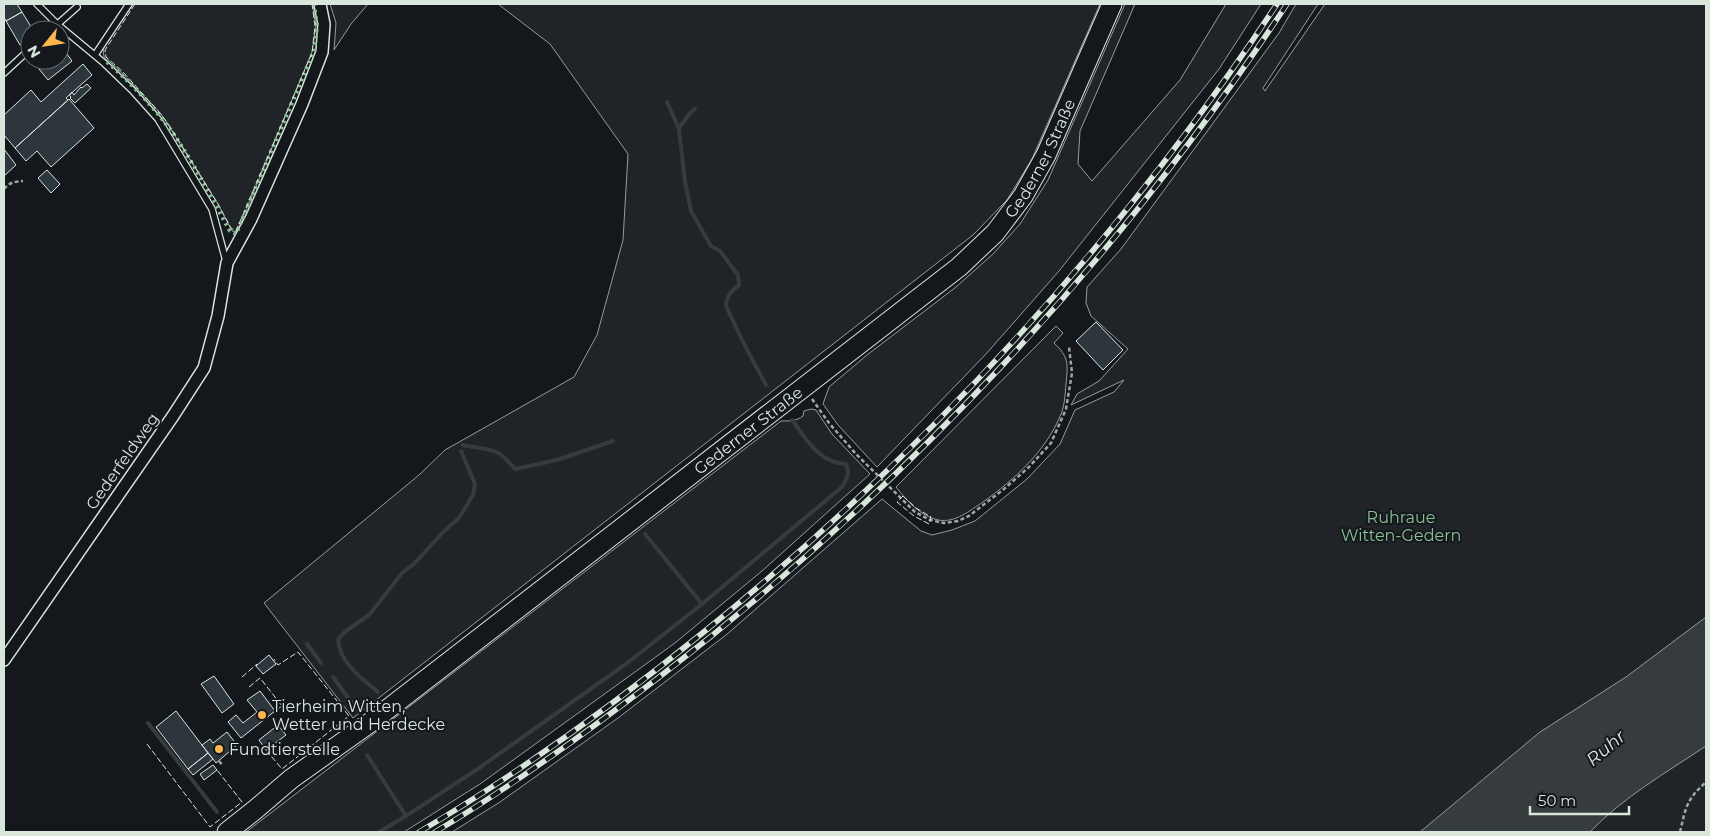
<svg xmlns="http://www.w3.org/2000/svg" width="1710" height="836" viewBox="0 0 1710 836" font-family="Montserrat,sans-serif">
	<rect width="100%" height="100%" fill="#14181c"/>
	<path fill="#202428" stroke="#939e99" d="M133 4H313L316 26 312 52 237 232 232 231 218 204 161 114 120 71 104 57 103 48Z
		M330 4H368L351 24 334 50 336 23Z
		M498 4H1100L1032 159 1007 200 973 235 353 718 264 603 419 475 445 450 574 377 597 335 623 240 628 154 550 44Z
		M1125 4H1135L1080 131 1078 164 1092 181 1180 80 1226 4H1261L1219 69 1059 271 986 354 877 467 838 425 823 404 829 387 867 355 956 287 993 254 1020 224 1048 180Z
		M1296 4H1318L1263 88 1265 91 1325 4H1706V832H452L500 802 618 718 726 635 882 499 921 531 932 535 952 530 975 521 1027 479 1060 444 1075 410 1114 392 1124 380 1071 405 1077 394 1099 381 1128 349 1091 316 1086 303 1087 287 1121 249 1279 33Z
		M1056 326 1063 333 1054 343C1069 357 1068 364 1066 384 1065 393 1065 405 1061 414 1047 450 1014 480 983 502 969 511 956 523 938 520 920 516 907 501 896 487Z
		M811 409 816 410 832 434 870 474 762 571 675 643 480 784 404 832H246L781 421C789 421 797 421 803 416L804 411Z"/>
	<path fill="#363b3e" stroke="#939e99" d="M1706 617V746C1667 772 1622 798 1590 832H1420L1540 732 1626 677Z"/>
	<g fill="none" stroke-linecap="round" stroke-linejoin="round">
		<path stroke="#363b3e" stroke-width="4" d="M667 102 679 129 685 182 691 211 711 246 720 251 738 275 739 285C732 290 726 297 726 306L745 346 766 385
			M679 128 690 113 695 109
			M463 445C491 452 494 444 515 469L557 460 613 441
			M645 534 702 604
			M307 644 321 663
			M333 677 356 709
			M378 692C362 679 339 662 338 639L346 631 369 615 403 572 414 564 443 532 459 518 473 495 475 484 461 451
			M148 723 217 812
			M367 755 406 816
			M379 832 406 816 479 768 630 661 702 604 842 487C847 478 850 473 846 464 819 463 807 440 792 420"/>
	</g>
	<path fill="#2c363c" stroke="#d8e6dc" d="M4 4H17L22 12 6 21 4 17Z
		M22 12 33 30H30V40L20 45 6 21Z
		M64 50 72 61 48 80 39 69 45 64 47 67 56 60H60V52Z
		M83 64 92 75 66 98 68 100 15 148 4 135V115L31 90 41 102Z
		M87 84 91 88 75 103 70 98 71 97 69 95 72 92 74 95 81 87 82 88Z
		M69 99 94 128 51 167 37 151 26 161 15 148Z
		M4 149 16 165 4 176Z
		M47 170 60 184 51 193 38 178Z
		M1096 322 1123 350 1103 370 1076 341Z
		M269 655 276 664 263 674 256 666Z
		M214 676 234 704 222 713 201 684Z
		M260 691 275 711 241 738 228 722 236 715 243 723 257 712 247 700Z
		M176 711 208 753 188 769 156 727Z
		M278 725 286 735 266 750 259 740Z
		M227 732 237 745 216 763 202 745 210 739 213 743Z
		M208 753 213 759 193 775 188 769Z
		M213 765 217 770 204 780 200 774Z"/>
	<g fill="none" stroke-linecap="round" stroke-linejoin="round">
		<defs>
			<path id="service" d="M37 4 57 24 104 63 132 90 158 119 212 209 226 261
				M51 30 77 7
				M95 55 129 4
				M4 73 30 49"/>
			<path id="minor" d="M4 660 173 416 204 368 218 316 227 263 251 219 302 104 322 52 324 24 320 4"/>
			<g id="primary">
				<path id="s1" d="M227 832 256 809 291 779 371 722 959 267 995 233 1023 196 1046 155 1112 4"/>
			</g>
		</defs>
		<use href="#service" stroke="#d8e6dc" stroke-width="8"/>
		<use href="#minor" stroke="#d8e6dc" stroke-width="14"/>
		<use href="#primary" stroke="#d8e6dc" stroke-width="21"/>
		<path stroke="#9da8a2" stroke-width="2.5" stroke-dasharray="4 2.5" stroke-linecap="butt" d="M4 189C10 182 14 182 23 181
			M812 399 829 423 856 454 915 512 930 520 944 523 958 521 969 516 1004 489 1029 467 1051 443 1066 409 1072 373 1069 347
			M219 761 223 766
			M1680 832C1686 807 1686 800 1706 782"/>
		<use href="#service" stroke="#14181c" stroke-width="5.5"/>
		<use href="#minor" stroke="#14181c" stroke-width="11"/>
		<use href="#primary" stroke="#14181c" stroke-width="19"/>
		<defs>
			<path id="rail" d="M419 832C519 773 615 704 705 631 926 452 1120 241 1277 4
				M435 832C512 786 586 733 658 678 903 490 1117 262 1287 4"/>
		</defs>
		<use href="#rail" stroke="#d8e6dc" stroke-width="5.5"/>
		<use href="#rail" stroke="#14181c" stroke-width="4" stroke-dasharray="11" stroke-linecap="butt"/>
		<path stroke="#8ac095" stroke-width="4" stroke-dasharray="2.5 4" stroke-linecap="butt" d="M107 62C131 83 153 106 172 132 194 163 211 198 230 231L236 234 314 51 317 26 314 4"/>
		<path stroke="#d8e6dc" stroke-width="1" stroke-dasharray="6 2.5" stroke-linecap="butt" d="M135 4 105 50 106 57 123 72 160 113 169 125 218 204 231 228 236 231 312 53 315 26 312 4
			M903 496 916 508 931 517 929 524 914 516 897 502Z
			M242 677 257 664
			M249 687 260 678 282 706 275 711
			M147 744 210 827 242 802 217 770
			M266 750 282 769 349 716 298 652 278 665 274 659"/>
	</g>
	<g fill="#ffb74d" stroke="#14181c" stroke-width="2">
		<circle cx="262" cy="715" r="5"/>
		<circle cx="219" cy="749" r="5"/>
	</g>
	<g text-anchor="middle" stroke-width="4" stroke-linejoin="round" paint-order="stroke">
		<g font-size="16" fill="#d8e6dc" stroke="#14181c">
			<text dy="6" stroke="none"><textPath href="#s1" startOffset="1062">Gederner Straße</textPath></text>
			<text dy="6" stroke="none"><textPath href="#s1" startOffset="658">Gederner Straße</textPath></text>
			<text transform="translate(122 461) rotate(-55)" y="6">Gederfeldweg</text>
		</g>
		<g font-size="16" fill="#8ac095" stroke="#14181c">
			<text x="1401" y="523">Ruhraue<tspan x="1401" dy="18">Witten-Gedern</tspan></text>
		</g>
		<g font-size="16" fill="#d8e6dc" stroke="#14181c" text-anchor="start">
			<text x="272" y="712">Tierheim Witten,<tspan x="272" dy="18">Wetter und Herdecke</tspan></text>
			<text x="229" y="755">Fundtierstelle</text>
		</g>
		<g font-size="18" font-style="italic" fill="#d8e6dc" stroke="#14181c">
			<text transform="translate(1606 748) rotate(-40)" y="6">Ruhr</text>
		</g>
	</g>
	<rect width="1710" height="836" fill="none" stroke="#d8e6dc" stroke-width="10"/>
	<g transform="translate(45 45) rotate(240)"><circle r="24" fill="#14181c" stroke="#626a69"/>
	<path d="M0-4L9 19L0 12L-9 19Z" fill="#ffb74d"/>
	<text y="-8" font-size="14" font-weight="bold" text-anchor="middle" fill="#d8e6dc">N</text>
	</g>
	<path d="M1530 806v8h99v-8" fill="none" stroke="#d8e6dc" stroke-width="2.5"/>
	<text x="1538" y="806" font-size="15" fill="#d8e6dc" stroke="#14181c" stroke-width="4" paint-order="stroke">50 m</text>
</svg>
